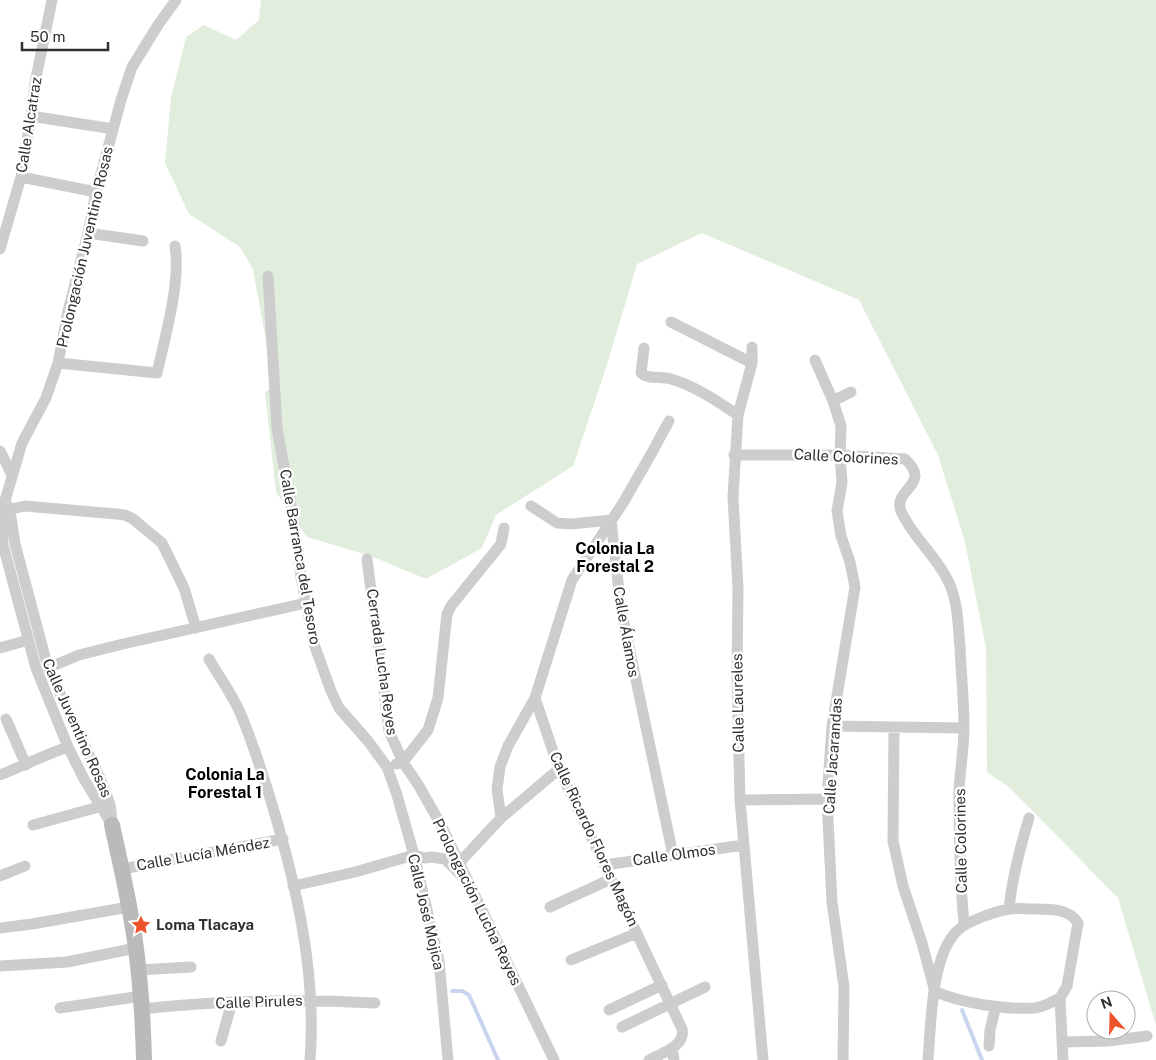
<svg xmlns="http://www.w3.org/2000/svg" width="1156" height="1060" viewBox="0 0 1156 1060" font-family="'Public Sans',sans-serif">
	<rect width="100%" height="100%" fill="#fff"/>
	<path fill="#e1eddd" d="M261 0H1156V1025L1118 898 1010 788 987 772 986 648 965 542 938 455 859 300 702 233 637 264 607 365 573 466 496 515 482 548 426 579 371 556 307 537 276 492 265 392 274 386 253 269 240 247 189 214 165 163 171 98 186 37 204 25 236 40 259 20Z"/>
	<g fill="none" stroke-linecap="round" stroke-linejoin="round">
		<path stroke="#c9d5ee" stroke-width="4" d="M452 991H462L469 995 498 1060
			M962 1010 982 1060"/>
		<path stroke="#cdcdcd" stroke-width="11" d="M31 116 113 129
			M21 177 96 192
			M88 233 143 241
			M0 249 21 177 31 116 35 83 52 0
			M268 276 277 428 293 516 301 577 314 644 331 691 339 708 368 741 387 767 397 795 414 855 439 961 448 1060
			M671 322 752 363
			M752 347V363L738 415 733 497 738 588 737 674 740 800 763 1060
			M644 348 641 373C649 380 661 376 671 379 695 386 717 401 738 415
			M815 360 833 401 841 426 840 455 842 482 837 511 841 536 850 562 855 587 832 726 827 799 832 902 844 987 843 1060
			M58 363 157 373C165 337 181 282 175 246
			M833 401 851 392
			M0 451 12 475
			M734 455H840L905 459C933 485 892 489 901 511 912 537 938 557 949 583 958 602 958 626 960 647 961 673 964 700 964 727 964 748 960 770 959 791 959 835 960 880 964 924
			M5 501 10 510 15 544 48 668 99 776 110 804 112 821
			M531 506 557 523 571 524 611 520
			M3 511 25 506 116 514 125 515 133 519 162 543 184 588 196 628
			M611 520 621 609 673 855
			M367 559 389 731 403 762 428 730 438 698 447 614 451 606 501 544 504 528
			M0 648 28 640
			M209 659C219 677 233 695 241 715 253 743 262 772 271 801 296 884 317 973 310 1060
			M48 668 79 655 123 644 306 603
			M535 698 559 769 682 1029C686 1046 662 1053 649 1060
			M6 719 26 765
			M832 726 964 728
			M894 728 893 841 903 886 922 943 934 988
			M396 764 403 762 419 786 441 825 554 1060
			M0 775C23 766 44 755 68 747
			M740 800 827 799
			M501 818 497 789 500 767 508 746 535 698 572 580 623 503 650 456 669 421
			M33 825 106 805
			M112 825 84 779 68 747 36 668 3 545 2 511 22 443 46 398 58 363 68 311 88 233 96 192 121 100 132 67 158 25 176 0
			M459 863 501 818 559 769
			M605 865 744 845
			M122 869 283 839
			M0 876 25 866
			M293 886 355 872 414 855 425 858 431 857 445 859 462 876
			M550 907 611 879
			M1009 909C1012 878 1020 848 1029 818
			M0 928 32 924 129 907
			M571 960 637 933
			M0 966 67 962 136 948
			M139 970 191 967
			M934 991C960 1003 1006 1010 1035 1008 1044 1007 1052 1002 1060 998
			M60 1008 142 996
			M143 1009C220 1000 298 999 375 1003
			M609 1010 662 985
			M622 1027 705 987
			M221 1041 232 1002
			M1063 1042 1108 1041 1147 1036
			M989 1046 990 1030 996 1006
			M672 1048 674 1060
			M928 1060C931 1025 931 956 957 931 967 921 996 911 1010 909 1017 908 1025 909 1033 909 1048 909 1069 908 1078 923L1067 986 1060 998 1063 1060"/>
		<path stroke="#bababa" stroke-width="16" d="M112 825C121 867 131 907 136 949 141 986 143 1023 144 1060"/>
	</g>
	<defs>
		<symbol id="sight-bare" viewBox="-9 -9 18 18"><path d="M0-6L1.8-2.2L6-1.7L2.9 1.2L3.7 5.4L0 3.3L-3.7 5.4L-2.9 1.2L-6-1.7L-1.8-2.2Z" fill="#ed542c" stroke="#fff" stroke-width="2.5" paint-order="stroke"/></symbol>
	</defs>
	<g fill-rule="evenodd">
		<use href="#sight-bare" x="127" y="911" width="28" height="28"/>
	</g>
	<g text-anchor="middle" stroke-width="5" stroke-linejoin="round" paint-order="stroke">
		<g font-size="15" fill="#303030" stroke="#fff">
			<text transform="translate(29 125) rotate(-81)" y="5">Calle Alcatraz</text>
			<text transform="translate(85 247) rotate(-77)" y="5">Prolongación Juventino Rosas</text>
			<text transform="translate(846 457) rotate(3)" y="5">Calle Colorines</text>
			<text transform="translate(300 557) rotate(80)" y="5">Calle Barranca del Tesoro</text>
			<text transform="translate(626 632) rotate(80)" y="5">Calle Álamos</text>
			<text transform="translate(382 662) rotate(82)" y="5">Cerrada Lucha Reyes</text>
			<text transform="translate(738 703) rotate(-91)" y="5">Calle Laureles</text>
			<text transform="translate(77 728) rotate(66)" y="5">Calle Juventino Rosas</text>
			<text transform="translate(833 756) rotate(-86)" y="5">Calle Jacarandas</text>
			<text transform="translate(594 839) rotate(65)" y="5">Calle Ricardo Flores Magón</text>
			<text transform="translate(961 841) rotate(-91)" y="5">Calle Colorines</text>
			<text transform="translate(203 854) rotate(-10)" y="5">Calle Lucía Méndez</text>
			<text transform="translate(674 855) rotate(-8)" y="5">Calle Olmos</text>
			<text transform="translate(477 902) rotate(64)" y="5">Prolongación Lucha Reyes</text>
			<text transform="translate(426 912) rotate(77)" y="5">Calle José Mojica</text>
			<text transform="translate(259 1002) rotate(-2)" y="5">Calle Pirules</text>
		</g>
		<g font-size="15" font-weight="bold" fill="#303030" stroke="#fff" text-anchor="start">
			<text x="156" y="930">Loma Tlacaya</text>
		</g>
		<g font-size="16" font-weight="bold" fill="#000" stroke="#fff">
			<text x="615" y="554">Colonia La<tspan x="615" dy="18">Forestal 2</tspan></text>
			<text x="225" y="780">Colonia La<tspan x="225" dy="18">Forestal 1</tspan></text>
		</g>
	</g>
	<g transform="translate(1111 1015) rotate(340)"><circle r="24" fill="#ffffff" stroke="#acacac"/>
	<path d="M0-4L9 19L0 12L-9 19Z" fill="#ed542c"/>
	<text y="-8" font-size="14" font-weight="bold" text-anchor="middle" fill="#303030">N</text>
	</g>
	<path d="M22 42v8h86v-8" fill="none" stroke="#303030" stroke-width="2.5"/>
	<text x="30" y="42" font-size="15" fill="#303030" stroke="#ffffff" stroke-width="4" paint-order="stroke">50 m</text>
</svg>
